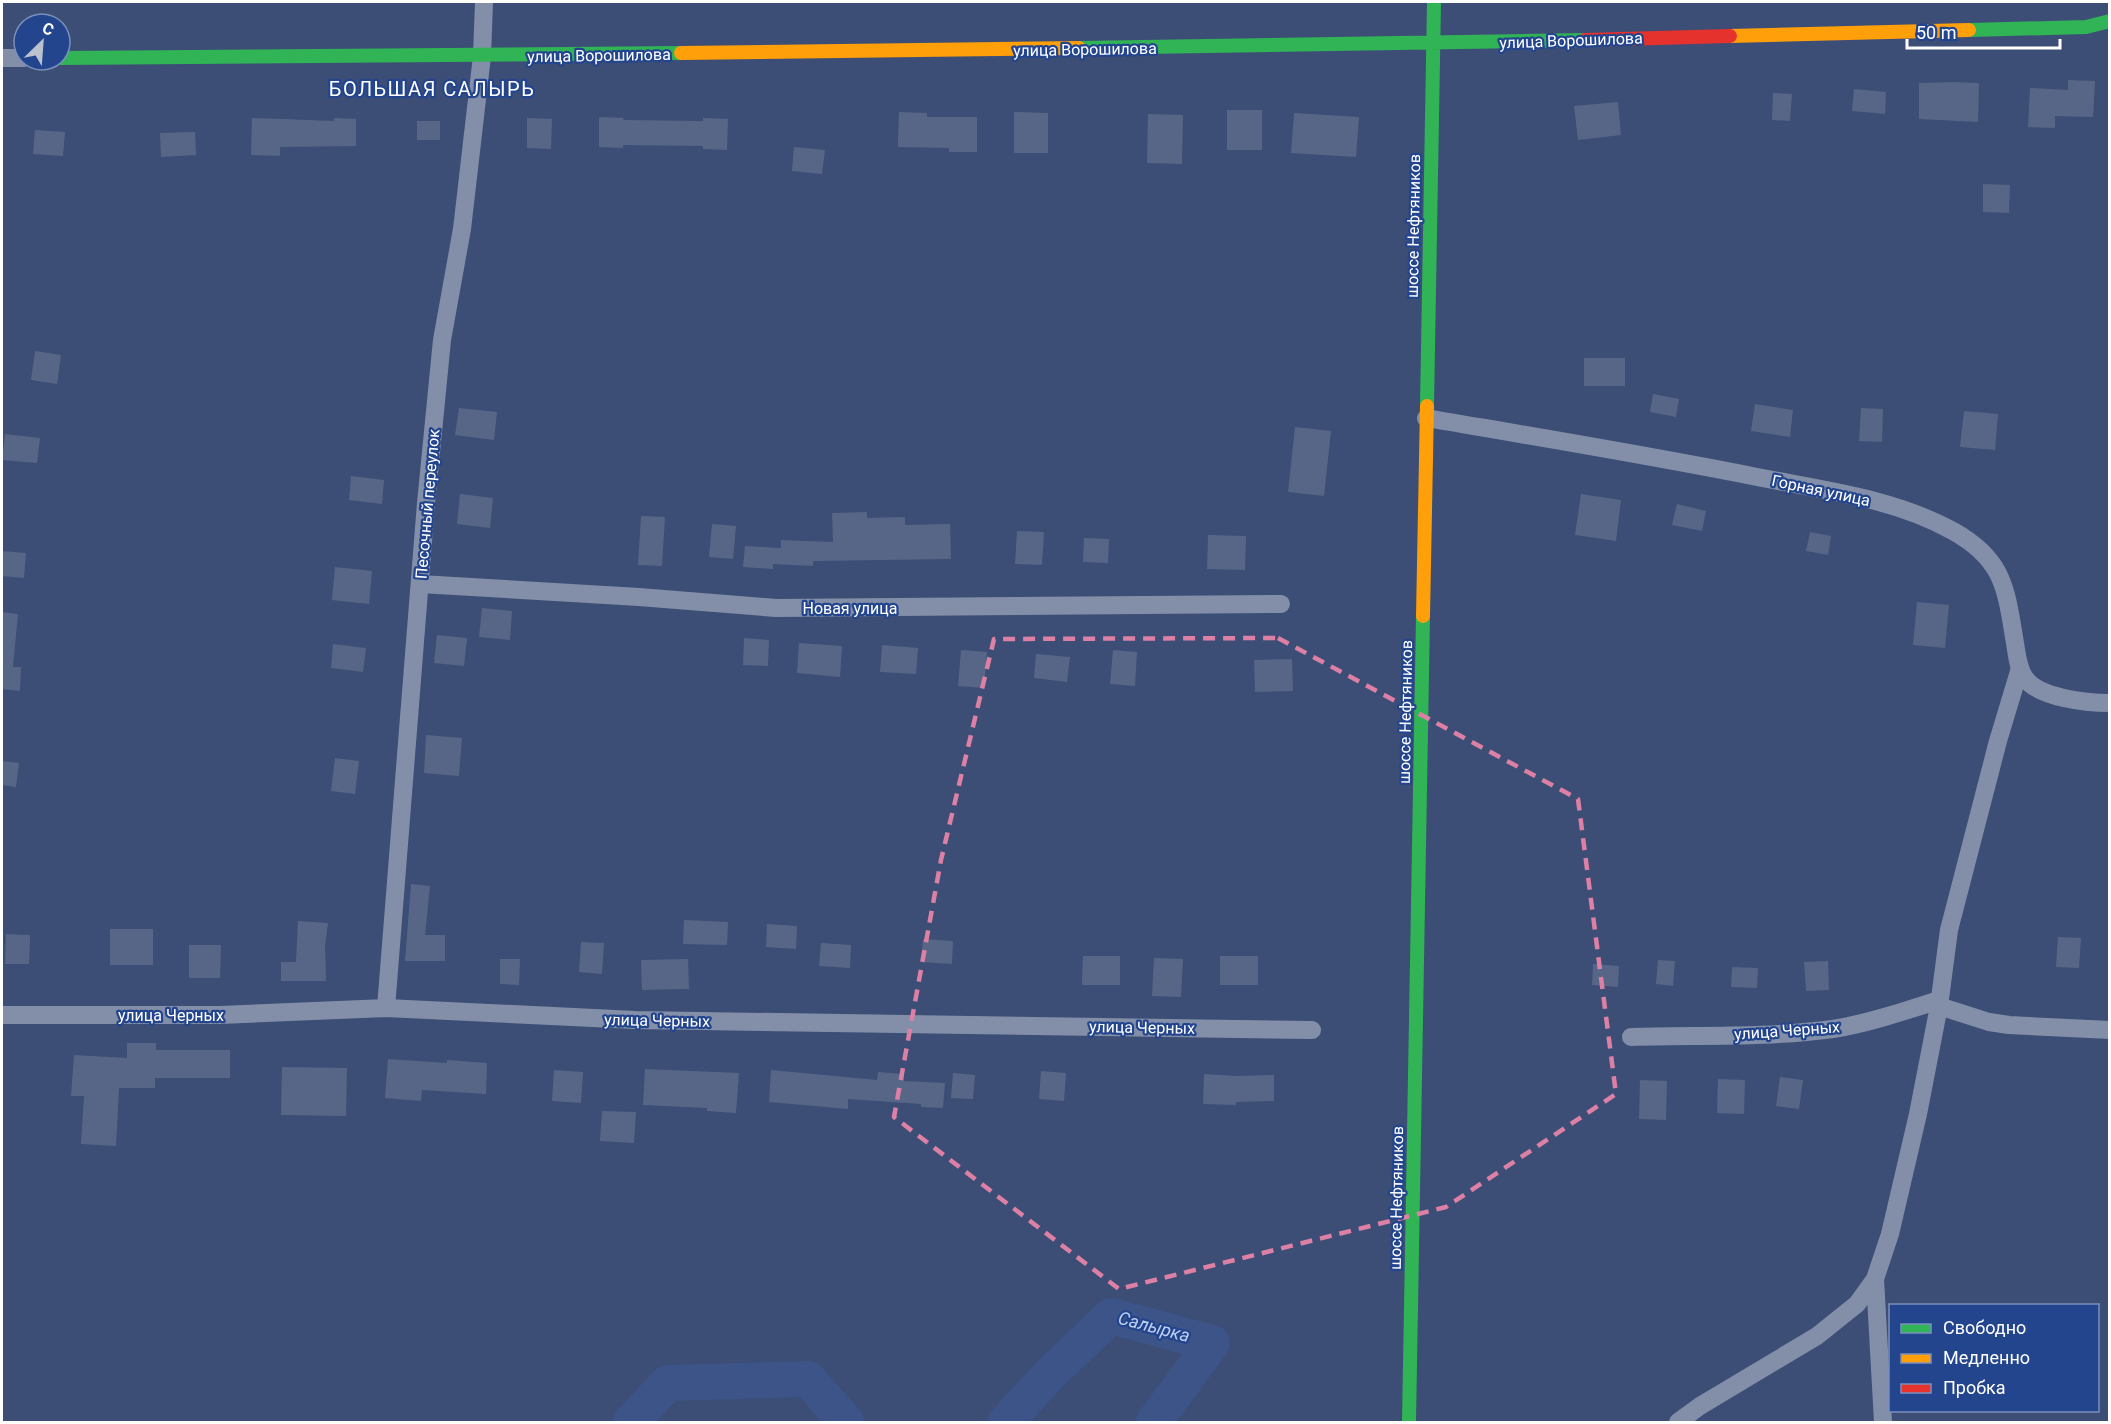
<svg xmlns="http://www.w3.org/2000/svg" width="2111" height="1424" viewBox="0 0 2111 1424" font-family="Roboto,sans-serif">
	<rect width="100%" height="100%" fill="#3c4e76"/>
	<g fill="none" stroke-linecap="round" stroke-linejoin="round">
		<path stroke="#3d5488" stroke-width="36" d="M631 1422 668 1383 808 1379 846 1422
			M1006 1422 1049 1375 1111 1316 1212 1343 1154 1422"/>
	</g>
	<path fill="#576686" d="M2068 80 2095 81 2093 117 2055 116V128L2028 127 2030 88 2068 90Z
		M1953 82 1979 83 1978 122 1919 119V83Z
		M1854 89 1886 92 1885 114 1852 111Z
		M1773 93 1792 94 1790 121 1772 120Z
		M1618 102 1621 135 1578 140 1574 106Z
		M1227 110H1262V150H1227Z
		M899 112 927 113V117H977V152H949V148L898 147Z
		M1014 112 1048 113V153H1014Z
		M1294 113 1359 117 1356 157 1291 153Z
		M1148 114 1183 115 1182 164 1147 163Z
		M599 117 624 118 623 120 703 121V118L728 119 727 150 703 149V146L623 145V148L599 147Z
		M252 118 334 121V118L356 119V146L280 147V156L251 155Z
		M527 118 552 119 551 149 527 148Z
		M417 121H440V140H417Z
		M35 130 65 132 63 156 33 154Z
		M195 132 196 155 161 157 160 133Z
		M794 147 825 150 822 174 792 171Z
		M1983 184 2010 185 2009 213 1983 212Z
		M35 351 61 355 57 384 31 380Z
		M1584 358H1625V386H1584Z
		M1653 394 1679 399 1676 417 1650 412Z
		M1755 404 1793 410 1790 437 1751 431Z
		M459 408 497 412 494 440 455 435Z
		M1861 408 1883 409 1882 442 1859 441Z
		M1964 411 1998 414 1995 450 1960 447Z
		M1295 427 1331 431 1324 496 1288 492Z
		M5 434 40 438 37 463 2 460Z
		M351 476 384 480 382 504 349 500Z
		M460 494 493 498 490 528 457 524Z
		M1581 494 1621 500 1616 541 1575 535Z
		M1677 504 1706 511 1702 531 1672 525Z
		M867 512V518L905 517V525L950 524 951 559 813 561V566L773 564V569L743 567 745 546 781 548V540L833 542 832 513Z
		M641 516 665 517 662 566 638 565Z
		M712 524 736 526 733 559 709 557Z
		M1017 531 1044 532 1042 565 1015 564Z
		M1810 532 1831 536 1828 555 1806 551Z
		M1208 535 1246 536 1245 570 1207 569Z
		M1084 538 1109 539 1108 563 1083 562Z
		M2 551 26 553 24 578 2 576Z
		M335 567 372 571 369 604 332 600Z
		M1917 602 1949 605 1945 648 1913 645Z
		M482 608 512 611 510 640 479 637Z
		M2 612 18 614 13 667H21L20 691 2 689Z
		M437 635 467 638 464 666 434 663Z
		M744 638 769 640 768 666 743 665Z
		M799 643 842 646 840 677 797 673Z
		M333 644 366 648 363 672 331 668Z
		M882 645 918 648 916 674 880 672Z
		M961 650 987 652 984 688 958 686Z
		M1113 650 1137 652 1135 686 1110 684Z
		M1036 654 1070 657 1067 682 1034 678Z
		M1292 659 1293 691 1255 692 1254 660Z
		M426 735 462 738 459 776 424 773Z
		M335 758 359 761 355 794 331 791Z
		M2 761 19 763 16 787 2 785Z
		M411 884 430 886 425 935H445V961H405Z
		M684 920 728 922 727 945 683 944Z
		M298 921 328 923 325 946 326 981H281V962H296Z
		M767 924 797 926 796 949 766 947Z
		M110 929H153V965H110Z
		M6 934 30 935 29 964H5Z
		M2058 937 2081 938 2079 968 2056 967Z
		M923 939 953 941 952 964 921 962Z
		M581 942 604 943 602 974 579 972Z
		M821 943 851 945 850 968 819 966Z
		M189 945H221L220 978H189Z
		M1083 956H1120V985H1082Z
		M1220 956H1258V985H1220Z
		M1154 958 1183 959 1181 997 1152 996Z
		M500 959H520L519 985 500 984Z
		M688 959 689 989 642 990 641 960Z
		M1658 960 1675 961 1673 986 1656 984Z
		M1828 961 1829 990 1806 991 1804 962Z
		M1593 964 1619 966 1618 987 1592 985Z
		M1732 967 1758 968 1757 988 1731 987Z
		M127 1043H156V1050H230V1078H155V1088H119L116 1146 81 1144 84 1096H71L74 1055 127 1058Z
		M388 1059 447 1063V1060L487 1063 486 1094 422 1090 421 1101 385 1098Z
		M282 1067 347 1068 346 1116 281 1115Z
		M645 1069 739 1073 736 1113 707 1111V1108L643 1105Z
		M554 1070 583 1072 581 1103 552 1101Z
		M771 1070 877 1080 878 1072 904 1074V1081L945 1083 943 1108 921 1107V1104L848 1099V1109L769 1102Z
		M1041 1071 1066 1073 1064 1101 1039 1099Z
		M953 1073 975 1075 973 1099 951 1098Z
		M1204 1074 1237 1076 1274 1075V1101L1236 1102V1105L1203 1104Z
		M1780 1077 1803 1080 1799 1109 1776 1106Z
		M1718 1079 1745 1080 1744 1114 1717 1113Z
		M1640 1080 1667 1081 1666 1120 1639 1119Z
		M602 1111 636 1112 634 1143 600 1141Z"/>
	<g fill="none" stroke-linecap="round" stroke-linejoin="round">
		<path stroke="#838fa9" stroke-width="18" d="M2 58H24
			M1426 418C1537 437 1647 455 1757 477 1823 490 1893 498 1953 531 2005 560 2006 590 2015 643 2017 655 2018 669 2025 678 2038 698 2087 703 2110 703
			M420 584 639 597 776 608 1281 604
			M1939 1006 1989 1022 2009 1025 2110 1030
			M386 1008 426 503 442 340 462 229 482 56 484 2
			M2 1015H220L386 1008 635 1020 1312 1030
			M1631 1037C1698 1035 1766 1038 1833 1029 1869 1023 1905 1011 1939 1000
			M1875 1279 1883 1422
			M1678 1422 1700 1406 1817 1336 1857 1304 1875 1279 1890 1234 1918 1114 1939 1006 1949 930 1998 741 2020 668"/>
		<path stroke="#30b455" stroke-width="14" d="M1969 30 2086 27 2110 21
			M1079 48 1585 40
			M60 58 681 53
			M1427 406 1434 2
			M1409 1422 1423 616"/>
		<path stroke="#ff9f0a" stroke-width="14" d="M1730 36 1969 30
			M681 53 1079 48
			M1423 616 1427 406"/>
		<path stroke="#e5322d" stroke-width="14" d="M1585 40 1730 36"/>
	</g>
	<path fill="none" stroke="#dd80a5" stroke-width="4.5" stroke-dasharray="12 8" stroke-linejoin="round" d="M1278 638 1578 799 1616 1094 1446 1207 1119 1289 894 1117 941 860 994 639Z"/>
	<g text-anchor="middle" stroke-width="4.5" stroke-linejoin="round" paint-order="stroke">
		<g font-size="16" fill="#fff" stroke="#23458e">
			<text transform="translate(1571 40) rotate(-2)" y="6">улица Ворошилова</text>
			<text transform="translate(1085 49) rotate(-1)" y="6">улица Ворошилова</text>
			<text transform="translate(599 55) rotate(-1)" y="6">улица Ворошилова</text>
			<text transform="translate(1413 226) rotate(-89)" y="6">шоссе Нефтяников</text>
			<text transform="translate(1821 490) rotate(12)" y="6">Горная улица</text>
			<text transform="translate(427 504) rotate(-85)" y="6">Песочный переулок</text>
			<text x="850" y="614">Новая улица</text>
			<text transform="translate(1405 712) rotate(-89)" y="6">шоссе Нефтяников</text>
			<text x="171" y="1021">улица Черных</text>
			<text transform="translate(657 1020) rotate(1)" y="6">улица Черных</text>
			<text transform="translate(1142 1027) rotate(1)" y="6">улица Черных</text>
			<text transform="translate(1787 1030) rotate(-4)" y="6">улица Черных</text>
			<text transform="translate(1396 1198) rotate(-89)" y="6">шоссе Нефтяников</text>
		</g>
		<g font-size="18" font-style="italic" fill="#bed0f2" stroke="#23458e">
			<text transform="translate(1154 1327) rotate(15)" y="6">Салырка</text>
		</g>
		<g font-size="20" letter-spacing="1.5" fill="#fff" stroke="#23458e">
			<text x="432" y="96">БОЛЬШАЯ САЛЫРЬ</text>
		</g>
	</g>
	<rect width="2111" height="1424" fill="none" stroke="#ffffff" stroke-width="6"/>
	<rect x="1889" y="1304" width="210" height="108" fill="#23458e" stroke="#7b8fbb" stroke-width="1.5"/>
	<rect x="1901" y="1324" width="30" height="9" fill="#30b455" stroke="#7b8fbb" stroke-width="1.5"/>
	<text x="1943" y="1334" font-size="18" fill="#ffffff">Свободно</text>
	<rect x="1901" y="1354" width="30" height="9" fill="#ff9f0a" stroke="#7b8fbb" stroke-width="1.5"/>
	<text x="1943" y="1364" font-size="18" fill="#ffffff">Медленно</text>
	<rect x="1901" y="1384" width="30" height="9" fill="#e5322d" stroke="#7b8fbb" stroke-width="1.5"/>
	<text x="1943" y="1394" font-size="18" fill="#ffffff">Пробка</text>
	<g transform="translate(42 42) rotate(25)"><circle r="28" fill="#23458e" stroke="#7b8fbb" stroke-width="1.5"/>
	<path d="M0-4.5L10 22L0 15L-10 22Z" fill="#bbc1cf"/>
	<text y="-9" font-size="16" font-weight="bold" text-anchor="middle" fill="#ffffff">С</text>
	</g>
	<path d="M1907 39v9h153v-9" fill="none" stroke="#ffffff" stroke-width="3"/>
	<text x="1916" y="39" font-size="18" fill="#ffffff" stroke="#23458e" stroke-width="4.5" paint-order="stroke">50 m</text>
</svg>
